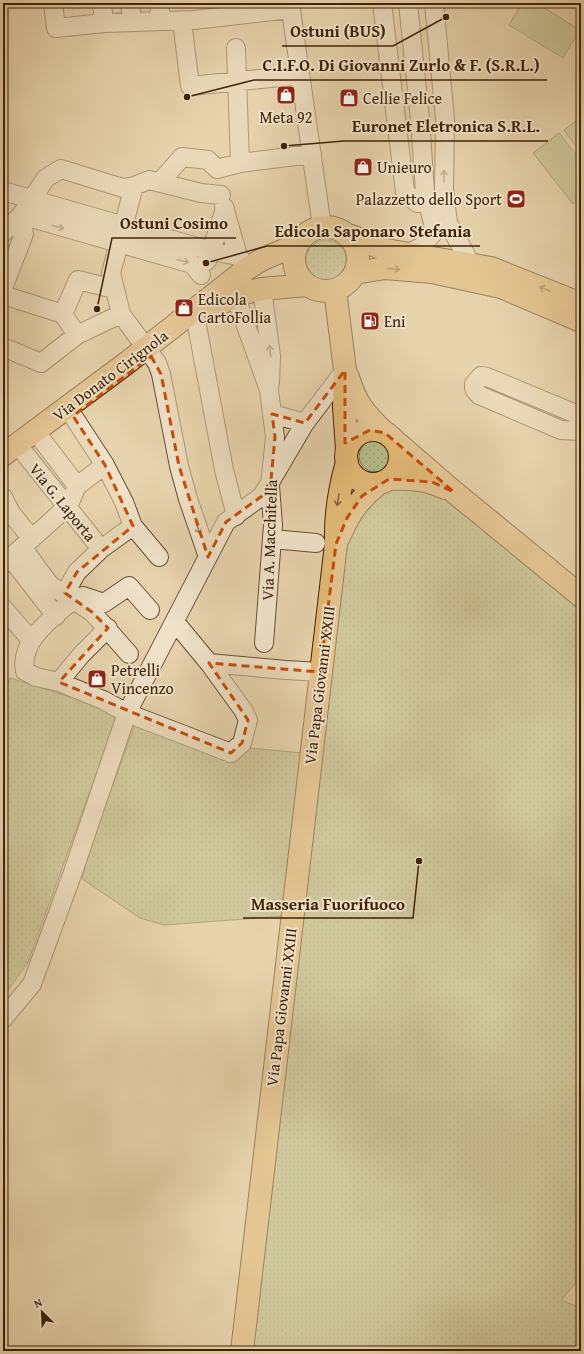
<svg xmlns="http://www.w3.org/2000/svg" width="584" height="1354" viewBox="0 0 584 1354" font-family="'Gentium Book Plus',serif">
	<defs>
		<pattern id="grass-dots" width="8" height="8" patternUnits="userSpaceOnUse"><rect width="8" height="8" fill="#b4bc8a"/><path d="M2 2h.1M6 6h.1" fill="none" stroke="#9ca176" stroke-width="1.8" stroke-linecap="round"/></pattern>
	</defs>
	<rect width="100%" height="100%" fill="#e6d2ac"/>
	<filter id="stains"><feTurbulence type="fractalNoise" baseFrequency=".005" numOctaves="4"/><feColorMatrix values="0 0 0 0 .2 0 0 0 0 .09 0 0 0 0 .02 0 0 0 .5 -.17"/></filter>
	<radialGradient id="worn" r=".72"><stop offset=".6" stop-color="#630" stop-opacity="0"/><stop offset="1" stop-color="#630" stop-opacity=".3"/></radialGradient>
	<path fill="url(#grass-dots)" stroke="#7a6f48" d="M306 260a20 20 0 1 1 40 0a20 20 0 1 1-40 0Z
		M359 456a16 16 0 1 1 32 0a16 16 0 1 1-32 0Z
		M411 483 454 499 581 607V1277L561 1300 581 1308V1351H247L347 543 355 516 390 487Z
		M10 678 112 710 115 722 28 962 3 997V696Z
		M136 721 234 756 250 748 303 753 285 916 164 925 140 918 82 879 90 848Z"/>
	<path fill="#b4bc8a" stroke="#7a6f48" d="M522 3H536L580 30 563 58 509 25Z
		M581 117V153L564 130Z
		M559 133 581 161V198L573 204 533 153Z"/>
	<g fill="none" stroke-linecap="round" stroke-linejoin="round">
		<defs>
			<path id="minor" d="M53 3 56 28 104 23 194 20 291 9
				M102 3 104 23
				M130 3 132 22
				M159 3 161 21
				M290 3 322 227
				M382 3 405 192 417 203H437
				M434 3 445 119 444 189 448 223 471 264
				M182 21 190 86 300 75
				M236 48 240 163
				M217 169 240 163 312 154
				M160 182 182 157 208 160 217 169
				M134 186 111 273 121 314 157 363 161 374 179 466 188 499 208 557
				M3 191 211 251 225 209
				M224 207 238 256
				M21 215 192 264 201 275
				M3 233 21 215 46 178 61 169 123 188 134 186 149 180 201 193 221 195
				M408 254 422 246 435 231 425 192 420 119 408 3
				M207 261 211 251 238 256 248 268
				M3 288 24 234 21 215
				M262 289 271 356 270 383
				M3 295 63 314 77 335
				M235 295 269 390 275 437 270 486 273 525 264 643
				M63 314 78 280 114 289
				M196 320 224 470 236 516
				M3 347 41 363 77 335 121 314
				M272 414 305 423
				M73 416 105 465 124 502 133 526 159 557
				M581 416 487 377 481 376 474 384V389L479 395 561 430 581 431
				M42 440 77 486
				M25 454 101 549
				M3 497 11 513 32 539
				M272 539 316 543
				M22 547 50 585 92 612 129 654
				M10 557 56 616
				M3 564 57 516 71 500 77 486 105 465
				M65 593 77 572 101 549 133 526
				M3 608 31 640
				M108 628 81 655 59 682 103 700 127 713 231 753 242 743 248 720 243 710 209 663 175 622
				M209 663 286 670 320 672
				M59 682 36 677 25 671C19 640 53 618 74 599L83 596 104 603 129 586 150 610
				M3 1019 32 984 73 872 127 713 226 522 262 496 305 423 345 370"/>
			<path id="major" d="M294 259a32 32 0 1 1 64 0a32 32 0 1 1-64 0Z
				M346 234 386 250 491 268 581 304
				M355 273 385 268 432 272 501 287 581 321
				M335 290 345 370 344 407 347 450
				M213 308 235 295 262 289 307 285
				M348 377C356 404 365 414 385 433
				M346 457a27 27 0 1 1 54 0a27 27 0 1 1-54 0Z
				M395 441 454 492 581 596
				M3 455 128 362 248 268 261 260 298 244
				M389 479C409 478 427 479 445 488
				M339 537C349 514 358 500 378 484
				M242 1351 336 544C335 516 339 490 347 462"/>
		</defs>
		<use href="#minor" stroke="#6a4e30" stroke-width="20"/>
		<use href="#major" stroke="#402207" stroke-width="24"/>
		<use href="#minor" stroke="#efe2c9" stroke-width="18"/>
		<use href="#major" stroke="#e3b976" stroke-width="22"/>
	</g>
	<defs><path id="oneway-shaft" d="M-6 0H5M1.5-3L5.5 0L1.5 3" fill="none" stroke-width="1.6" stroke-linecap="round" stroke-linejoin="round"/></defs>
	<g stroke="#988268">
		<use href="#oneway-shaft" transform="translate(444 176) rotate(-89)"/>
		<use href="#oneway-shaft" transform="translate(58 227) rotate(15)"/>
		<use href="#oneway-shaft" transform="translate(183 261) rotate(15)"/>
		<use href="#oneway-shaft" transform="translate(270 351) rotate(-97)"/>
		<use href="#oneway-shaft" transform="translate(198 528) rotate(70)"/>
	</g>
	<g stroke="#896639">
		<use href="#oneway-shaft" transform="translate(394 269) rotate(5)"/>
		<use href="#oneway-shaft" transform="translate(545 289) rotate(-158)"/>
		<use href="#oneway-shaft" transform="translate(338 500) rotate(99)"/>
	</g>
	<path d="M0 0H584V1354H0ZM151 356 161 374 179 466 208 557 226 522 262 496 271 480 275 437 272 414 305 423 345 370V443L370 430 385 433 454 492 432 482 389 479 362 496 347 518 336 544 320 672 209 663 248 720 242 743 231 753 59 682 108 628 92 612 65 593 77 572 133 526 105 465 73 416Z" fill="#e6d2ac" fill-opacity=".55" fill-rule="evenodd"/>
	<path fill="none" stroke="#c64e0b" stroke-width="3" stroke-dasharray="8 5" stroke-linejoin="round" d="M151 356 161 374 179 466 208 557 226 522 262 496 271 480 275 437 272 414 305 423 345 370V443L370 430 385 433 454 492 432 482 389 479 362 496 347 518 336 544 320 672 209 663 248 720 242 743 231 753 59 682 108 628 92 612 65 593 77 572 133 526 105 465 73 416Z"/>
	<defs>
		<symbol id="shop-square" viewBox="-11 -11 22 22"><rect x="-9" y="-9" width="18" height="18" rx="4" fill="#8f2418" stroke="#efe2c9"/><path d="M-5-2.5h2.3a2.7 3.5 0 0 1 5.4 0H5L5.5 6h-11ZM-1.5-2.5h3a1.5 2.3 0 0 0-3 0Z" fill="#fff"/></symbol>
		<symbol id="stadium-square" viewBox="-11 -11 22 22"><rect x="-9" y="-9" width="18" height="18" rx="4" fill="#8f2418" stroke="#efe2c9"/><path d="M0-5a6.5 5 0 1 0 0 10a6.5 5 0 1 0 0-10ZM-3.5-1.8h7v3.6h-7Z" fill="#fff"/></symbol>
		<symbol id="fuel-square" viewBox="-11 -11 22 22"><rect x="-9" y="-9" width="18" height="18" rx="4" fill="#8f2418" stroke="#efe2c9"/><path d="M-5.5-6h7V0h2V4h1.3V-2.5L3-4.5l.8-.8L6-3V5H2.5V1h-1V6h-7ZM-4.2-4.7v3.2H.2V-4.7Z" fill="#fff"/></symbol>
	</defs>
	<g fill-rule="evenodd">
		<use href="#shop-square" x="275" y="84" width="22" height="22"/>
		<use href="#shop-square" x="338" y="87" width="22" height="22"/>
		<use href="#shop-square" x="352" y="156" width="22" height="22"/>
		<use href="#stadium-square" x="505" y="188" width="22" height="22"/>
		<use href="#shop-square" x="173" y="297" width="22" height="22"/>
		<use href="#fuel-square" x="359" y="310" width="22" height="22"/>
		<use href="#shop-square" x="86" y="668" width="22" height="22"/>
	</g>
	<g text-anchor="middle" stroke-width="4" stroke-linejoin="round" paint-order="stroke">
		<g font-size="16" fill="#402207" stroke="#efe2c9" text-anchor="start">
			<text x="363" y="104">Cellie Felice</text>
			<text x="286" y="123" text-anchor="middle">Meta 92</text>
			<text x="377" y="173">Unieuro</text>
			<text x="502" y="205" text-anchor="end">Palazzetto dello Sport</text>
			<text x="198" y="305">Edicola<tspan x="198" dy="18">CartoFollia</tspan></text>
			<text x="384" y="327">Eni</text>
			<text x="111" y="676">Petrelli<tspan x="111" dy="18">Vincenzo</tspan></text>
		</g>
		<g font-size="16" fill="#402207" stroke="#efe2c9">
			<text transform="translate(110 375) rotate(-37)" y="6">Via Donato Cirignola</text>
			<text transform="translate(63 502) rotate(51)" y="6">Via G. Laporta</text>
			<text transform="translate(269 540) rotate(-88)" y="6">Via A. Macchitella</text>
			<text transform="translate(319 685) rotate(-83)" y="6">Via Papa Giovanni XXIII</text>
			<text transform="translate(281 1007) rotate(-83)" y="6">Via Papa Giovanni XXIII</text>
		</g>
	</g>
	<path fill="none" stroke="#402207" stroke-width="1.5" d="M446 17L393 46H282M187 97L254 80H547M284 146L344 141H548M97 309L112 238H236M206 263L267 246H480M419 861L413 918H243"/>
	<g fill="#402207" stroke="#efe2c9" stroke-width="1.5">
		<circle cx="446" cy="17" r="4"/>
		<circle cx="187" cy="97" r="4"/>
		<circle cx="284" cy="146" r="4"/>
		<circle cx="97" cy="309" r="4"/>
		<circle cx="206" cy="263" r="4"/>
		<circle cx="419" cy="861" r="4"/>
	</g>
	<g font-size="17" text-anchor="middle" font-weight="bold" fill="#402207" stroke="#efe2c9" stroke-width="4" stroke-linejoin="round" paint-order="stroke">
		<text x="338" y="37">Ostuni (BUS)</text>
		<text x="401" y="71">C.I.F.O. Di Giovanni Zurlo &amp; F. (S.R.L.)</text>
		<text x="446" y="132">Euronet Eletronica S.R.L.</text>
		<text x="174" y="229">Ostuni Cosimo</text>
		<text x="373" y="237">Edicola Saponaro Stefania</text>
		<text x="328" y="910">Masseria Fuorifuoco</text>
	</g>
	<rect width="584" height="1354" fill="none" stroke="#e6d2ac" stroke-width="16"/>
	<rect x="4" y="4" width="576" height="1346" fill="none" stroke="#402207" stroke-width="2"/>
	<rect x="8" y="8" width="568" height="1338" fill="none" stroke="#402207"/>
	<g transform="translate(42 1312) rotate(336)" stroke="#efe2c9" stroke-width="3" paint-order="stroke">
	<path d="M0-3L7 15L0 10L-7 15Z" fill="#402207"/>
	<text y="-6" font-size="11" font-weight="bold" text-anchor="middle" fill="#402207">N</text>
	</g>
	<rect width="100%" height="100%" filter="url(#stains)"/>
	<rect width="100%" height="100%" fill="url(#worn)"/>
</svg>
